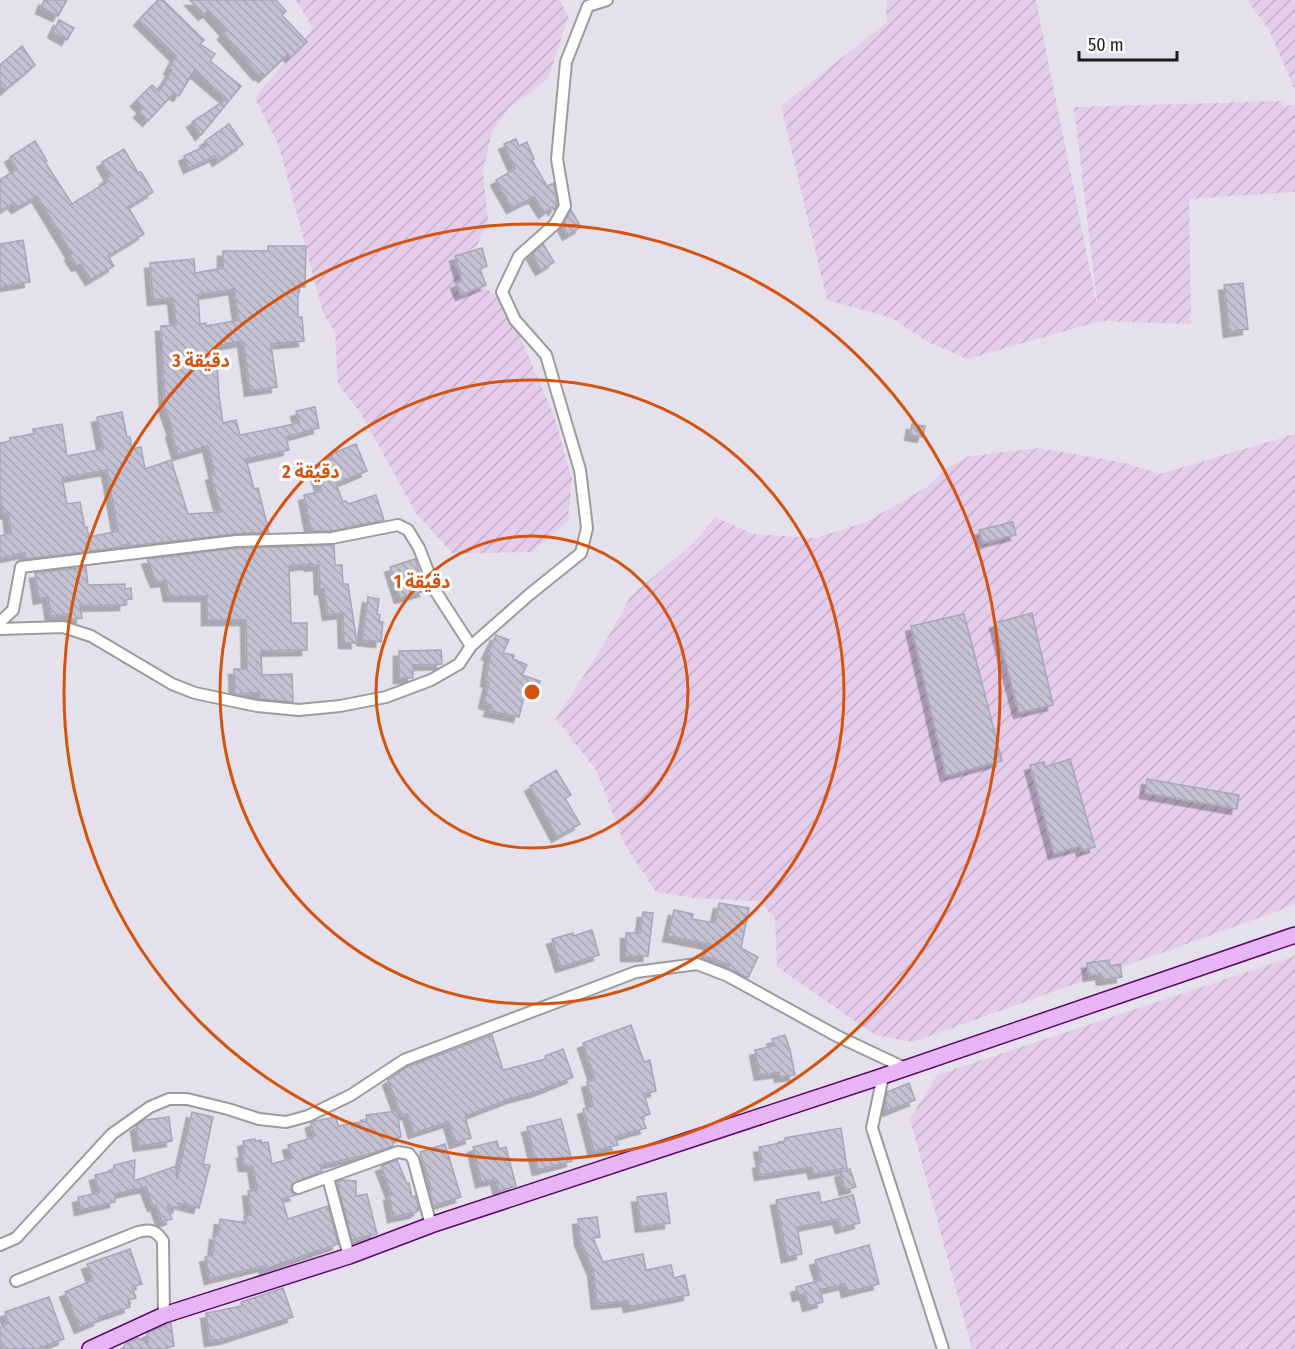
<svg xmlns="http://www.w3.org/2000/svg" width="1295" height="1349" viewBox="0 0 1295 1349" font-family="'Fira Sans Condensed','Noto Sans Arabic',sans-serif">
	<defs>
		<pattern id="farmland-furrows" width="10" height="10" patternUnits="userSpaceOnUse" patternTransform="scale(1.5)"><rect width="10" height="10" fill="#e5cceb"/><path d="M-1 1l2-2M0 10L10 0M9 11l2-2" fill="none" stroke="#c4afc9"/></pattern>
		<pattern id="building-back-hatch" width="6" height="6" patternUnits="userSpaceOnUse" patternTransform="scale(1.5)"><rect width="6" height="6" fill="#c4c1d2"/><path d="M-1 5l2 2M0 0l6 6M5-1l2 2" fill="none" stroke="#a8a5b4"/></pattern>
		<filter id="shadow"><feDropShadow dx="-5.5" dy="5.5" stdDeviation="0" flood-color="#0004"/></filter>
	</defs>
	<rect width="100%" height="100%" fill="#e5e1ec"/>
	<path fill="url(#farmland-furrows)" d="M296 0H560L568 17 548 79 510 107 492 131 483 171 488 221 477 245 449 264 498 297 521 339 554 416 572 479 568 521 532 552 453 554 416 513 361 414 338 384 335 332 323 313 279 146 255 98 313 28Z
		M886 0H1036L1098 310 1074 107 1283 101V106L1295 105V192L1189 199 1191 324 1101 321 967 359 926 341 892 318 827 300 781 106 887 22Z
		M1247 0H1295V90L1269 30Z
		M1295 434V904L1278 911 913 1042 875 1035 777 967 775 918 758 901 695 898 656 892 624 843 596 770 556 719 607 639 631 596 694 542 715 517 753 534 815 538 864 523 927 487 946 469 969 456 1039 448 1125 463 1160 474Z
		M1295 956V1349H972L910 1119 937 1075Z"/>
	<path fill="url(#building-back-hatch)" stroke="#a8a4bd" stroke-width="1.5" fill-rule="evenodd" filter="url(#shadow)" d="M44 0H67L58 16 41 8Z
		M158 0H163L204 40 200 44 215 54 210 61 241 86 201 135 192 122 227 99 194 71 179 96 174 93 148 121 139 112 143 108 136 101 152 85 159 91 172 70 169 69 176 56 139 20Z
		M190 0H276L286 11 282 15 307 42 291 57 288 54 264 77 261 74 259 75 223 34 226 31 208 11 204 15Z
		M59 20 74 28 67 40 53 32Z
		M22 46 35 65 5 90 0 85V65Z
		M229 124 243 144 218 161 215 156 189 168 184 156 208 145 205 141Z
		M516 139 519 146 527 142 534 159 532 160 547 186 554 183 557 205 554 210 552 207 544 213 534 197 512 208 496 180 515 169 504 144Z
		M35 141 47 161 45 162 72 204 107 182 105 179 110 176 102 162 124 149 138 173 141 172 153 192 128 207 144 234 108 256 114 266 91 280 81 264 77 266 70 255 72 254 37 196 17 208 13 203 0 212V180L17 169 10 157Z
		M571 210 581 227 568 235 563 225Z
		M23 240 30 282 0 287V244Z
		M543 244 554 262 541 270 532 254Z
		M268 246H306L305 287H298V317H302L304 341 271 344 277 387 250 391 243 341 216 346 219 396 223 423 236 420 240 435 299 423 296 411 315 407 319 428 286 437 289 450 246 459 254 489 258 488 269 532 235 534 130 546 129 544 108 549 25 559V553L0 558V536L11 533 8 513 3 514 0 492V443L10 441V438L34 434 33 429 62 424 67 456 103 449 97 417 122 412 127 437H130L132 449 141 447 145 469 171 460 188 514 221 512 211 475 215 474 208 446 178 455 171 432 173 431 165 408 161 326 176 325 173 298 153 300 150 263 194 259 195 273 223 268V251H268ZM234 289 239 320 206 326V323L200 324 198 295ZM107 470 118 531 89 537 87 527 85 528 80 502 67 504 62 478Z
		M482 248 487 266 480 269 486 285 461 295 456 283 462 281 455 256Z
		M1243 283 1248 329 1229 332 1224 285Z
		M912 424 925 426 923 437 910 435Z
		M356 444 367 471 336 484 343 502 346 501 348 504 376 495 384 520 331 531H311L304 495 322 491 313 466 333 459 331 454Z
		M1013 522 1016 535 983 543 979 530Z
		M334 545 335 565H342L343 584H348L357 643H344L343 613 328 615 324 589H320L319 565 310 566V564L289 566 291 623H307V650L261 651 262 675 292 674 293 702 260 699 259 693 235 694 234 669H247L246 620H207V596H169L166 581 156 582 147 559 237 548Z
		M415 559 425 591 400 598 390 567Z
		M86 567 88 585 125 584V589L131 588 132 599 125 600V605L80 606 82 618 71 620 70 614 51 616 48 597 39 599 35 573Z
		M368 597 379 599 377 614 380 615 379 621 383 622 381 642 362 640Z
		M1032 613 1053 705 1019 713 995 623Z
		M964 614 1002 761 946 776 911 626Z
		M496 635 509 640 503 653 514 655 513 659 527 665 522 675 540 681 536 695 525 692 519 717 489 711 491 705 484 703 489 682 486 681 490 655 487 654Z
		M441 650 442 664 413 665V678H399V651Z
		M1070 759 1095 847 1082 851 1081 846 1054 854 1030 765 1044 762 1045 767Z
		M556 770 571 795 565 798 580 824 557 837 530 786Z
		M1147 779 1239 795 1237 809 1145 793Z
		M719 903 749 908 741 948 758 957 748 978 728 968 730 965 705 956 710 944 668 936 674 910 693 914 692 919 715 923Z
		M643 912 653 913 648 956H626V933H640Z
		M592 930 599 955 561 967 552 939 573 933V936Z
		M1109 960 1110 966 1120 964 1122 977 1102 980 1101 974 1089 976 1087 963Z
		M631 1025 644 1062 650 1060 656 1091 644 1094 650 1114 642 1117 646 1128 615 1137 618 1145 594 1151 583 1109 593 1106 587 1082 595 1080 583 1043Z
		M492 1035 503 1070 546 1059 545 1056 563 1049 573 1077 539 1091 512 1098 465 1116 471 1138 455 1143 449 1122 414 1133 408 1114 401 1115 388 1080 407 1067Z
		M785 1035 790 1050 795 1075 780 1077 779 1072 760 1075 755 1050 774 1046 772 1039Z
		M909 1083 915 1100 888 1111 885 1103 887 1092Z
		M397 1111 401 1137 392 1140 393 1146 367 1155 320 1165 322 1171 292 1184 291 1190 296 1195 282 1199 288 1219 328 1206 338 1244 265 1269 264 1266 210 1279 205 1257 213 1255 215 1234 218 1235 220 1219 246 1223 244 1217 251 1215 248 1191 257 1190 253 1166H244L242 1153 245 1152 243 1141 255 1139V1141L261 1140 262 1143 268 1142 272 1164 292 1158 288 1145 314 1137 311 1123 315 1121 336 1117 338 1126 367 1121 366 1115Z
		M192 1112 213 1117 203 1164 210 1165 199 1208 179 1203 178 1208 167 1206 172 1219 162 1222 156 1205 153 1206 146 1187 115 1194V1202L80 1210 78 1197 99 1193 95 1175 113 1171 114 1165 135 1160 134 1181 176 1166 177 1179Z
		M169 1117 172 1141 139 1146 136 1126 144 1120Z
		M561 1119 572 1161 538 1170 527 1127Z
		M841 1128 847 1168 814 1174 812 1167 760 1175 758 1163 762 1162 759 1147 780 1143 779 1142 785 1141V1138Z
		M497 1141 499 1149 506 1147 516 1186 499 1191 496 1179 481 1182 473 1147Z
		M445 1144 461 1197 433 1206 430 1191 432 1190 420 1152Z
		M397 1160 407 1184 409 1183 412 1197 415 1196 419 1210 414 1213 393 1217 389 1195H392L381 1166Z
		M850 1169 856 1187 845 1190 840 1172Z
		M342 1180 356 1181V1196L367 1194 377 1234 352 1240 337 1182Z
		M819 1192 821 1203 853 1195 860 1223 841 1228 838 1219 797 1227 802 1254 787 1257 776 1200Z
		M666 1193 670 1223 641 1227 637 1197Z
		M597 1217 600 1237 593 1238 603 1262 643 1254 646 1270 671 1265 674 1278 685 1275 689 1295 629 1307 628 1301 597 1304 593 1270 580 1240 578 1219Z
		M869 1245 879 1284 847 1292 845 1284 820 1290 823 1302 808 1306 805 1294 798 1296 796 1287 821 1280 815 1260Z
		M130 1249 142 1284 132 1287 136 1298 128 1300 130 1307 98 1318 99 1320 80 1328 65 1292 93 1280 87 1264Z
		M283 1288 293 1317 225 1339 210 1341 206 1313 242 1306 241 1302Z
		M49 1297 64 1339 37 1349H4L0 1340V1327L8 1323 5 1312Z
		M171 1323 174 1346 163 1349H123L125 1344 137 1338 148 1342 147 1333Z"/>
	<g fill="none" stroke-linecap="round" stroke-linejoin="round">
		<defs>
			<path id="minor" d="M0 622 13 610 21 567 236 541 332 538 398 525 408 530 419 548 436 592 471 646
				M0 629 63 627 91 636 172 684 195 693 257 706 299 710 340 706 386 697 431 680 459 664 471 646 530 594 581 553 587 528 580 470 546 355 515 320 502 292 519 256 555 224 565 206 557 159 566 62 588 6 607 0
				M883 1076 872 1128 943 1349
				M328 1178 349 1256
				M298 1188 398 1152 409 1154 413 1159 431 1225
				M0 1245 16 1238 112 1134 150 1107 169 1099H187L228 1109 259 1119 286 1122 308 1116 351 1095 404 1060 636 972 697 964 728 976 837 1036 905 1068
				M16 1281 138 1232C150 1229 156 1230 163 1241L164 1315"/>
			<path id="secondary" d="M90 1349 164 1315 349 1256 431 1225 883 1076 1295 935"/>
		</defs>
		<use href="#minor" stroke="#9c9c9c" stroke-width="14"/>
		<use href="#secondary" stroke="#5a096b" stroke-width="18"/>
		<use href="#minor" stroke="#fff" stroke-width="10"/>
		<use href="#secondary" stroke="#e7b5f6" stroke-width="15"/>
	</g>
	<g fill="none" stroke="#d4530e" stroke-width="3">
		<circle cx="532" cy="692" r="156"/>
		<circle cx="532" cy="692" r="312"/>
		<circle cx="532" cy="692" r="468"/>
	</g>
	<circle cx="532" cy="692" r="9" fill="#d4530e" stroke="#fff" stroke-width="3"/>
	<g font-size="18" text-anchor="middle" font-weight="bold" fill="#d4530e" stroke="#fff" stroke-width="6" stroke-linejoin="round" paint-order="stroke">
		<text x="201" y="367">3 دقيقة</text>
		<text x="311" y="478">2 دقيقة</text>
		<text x="422" y="588">1 دقيقة</text>
	</g>
	<path d="M1079 51v9h98v-9" fill="none" stroke="#1b1b1b" stroke-width="3"/>
	<text x="1088" y="51" font-size="18" fill="#1b1b1b" stroke="#ffffff" stroke-width="4.5" paint-order="stroke">50 m</text>
</svg>
